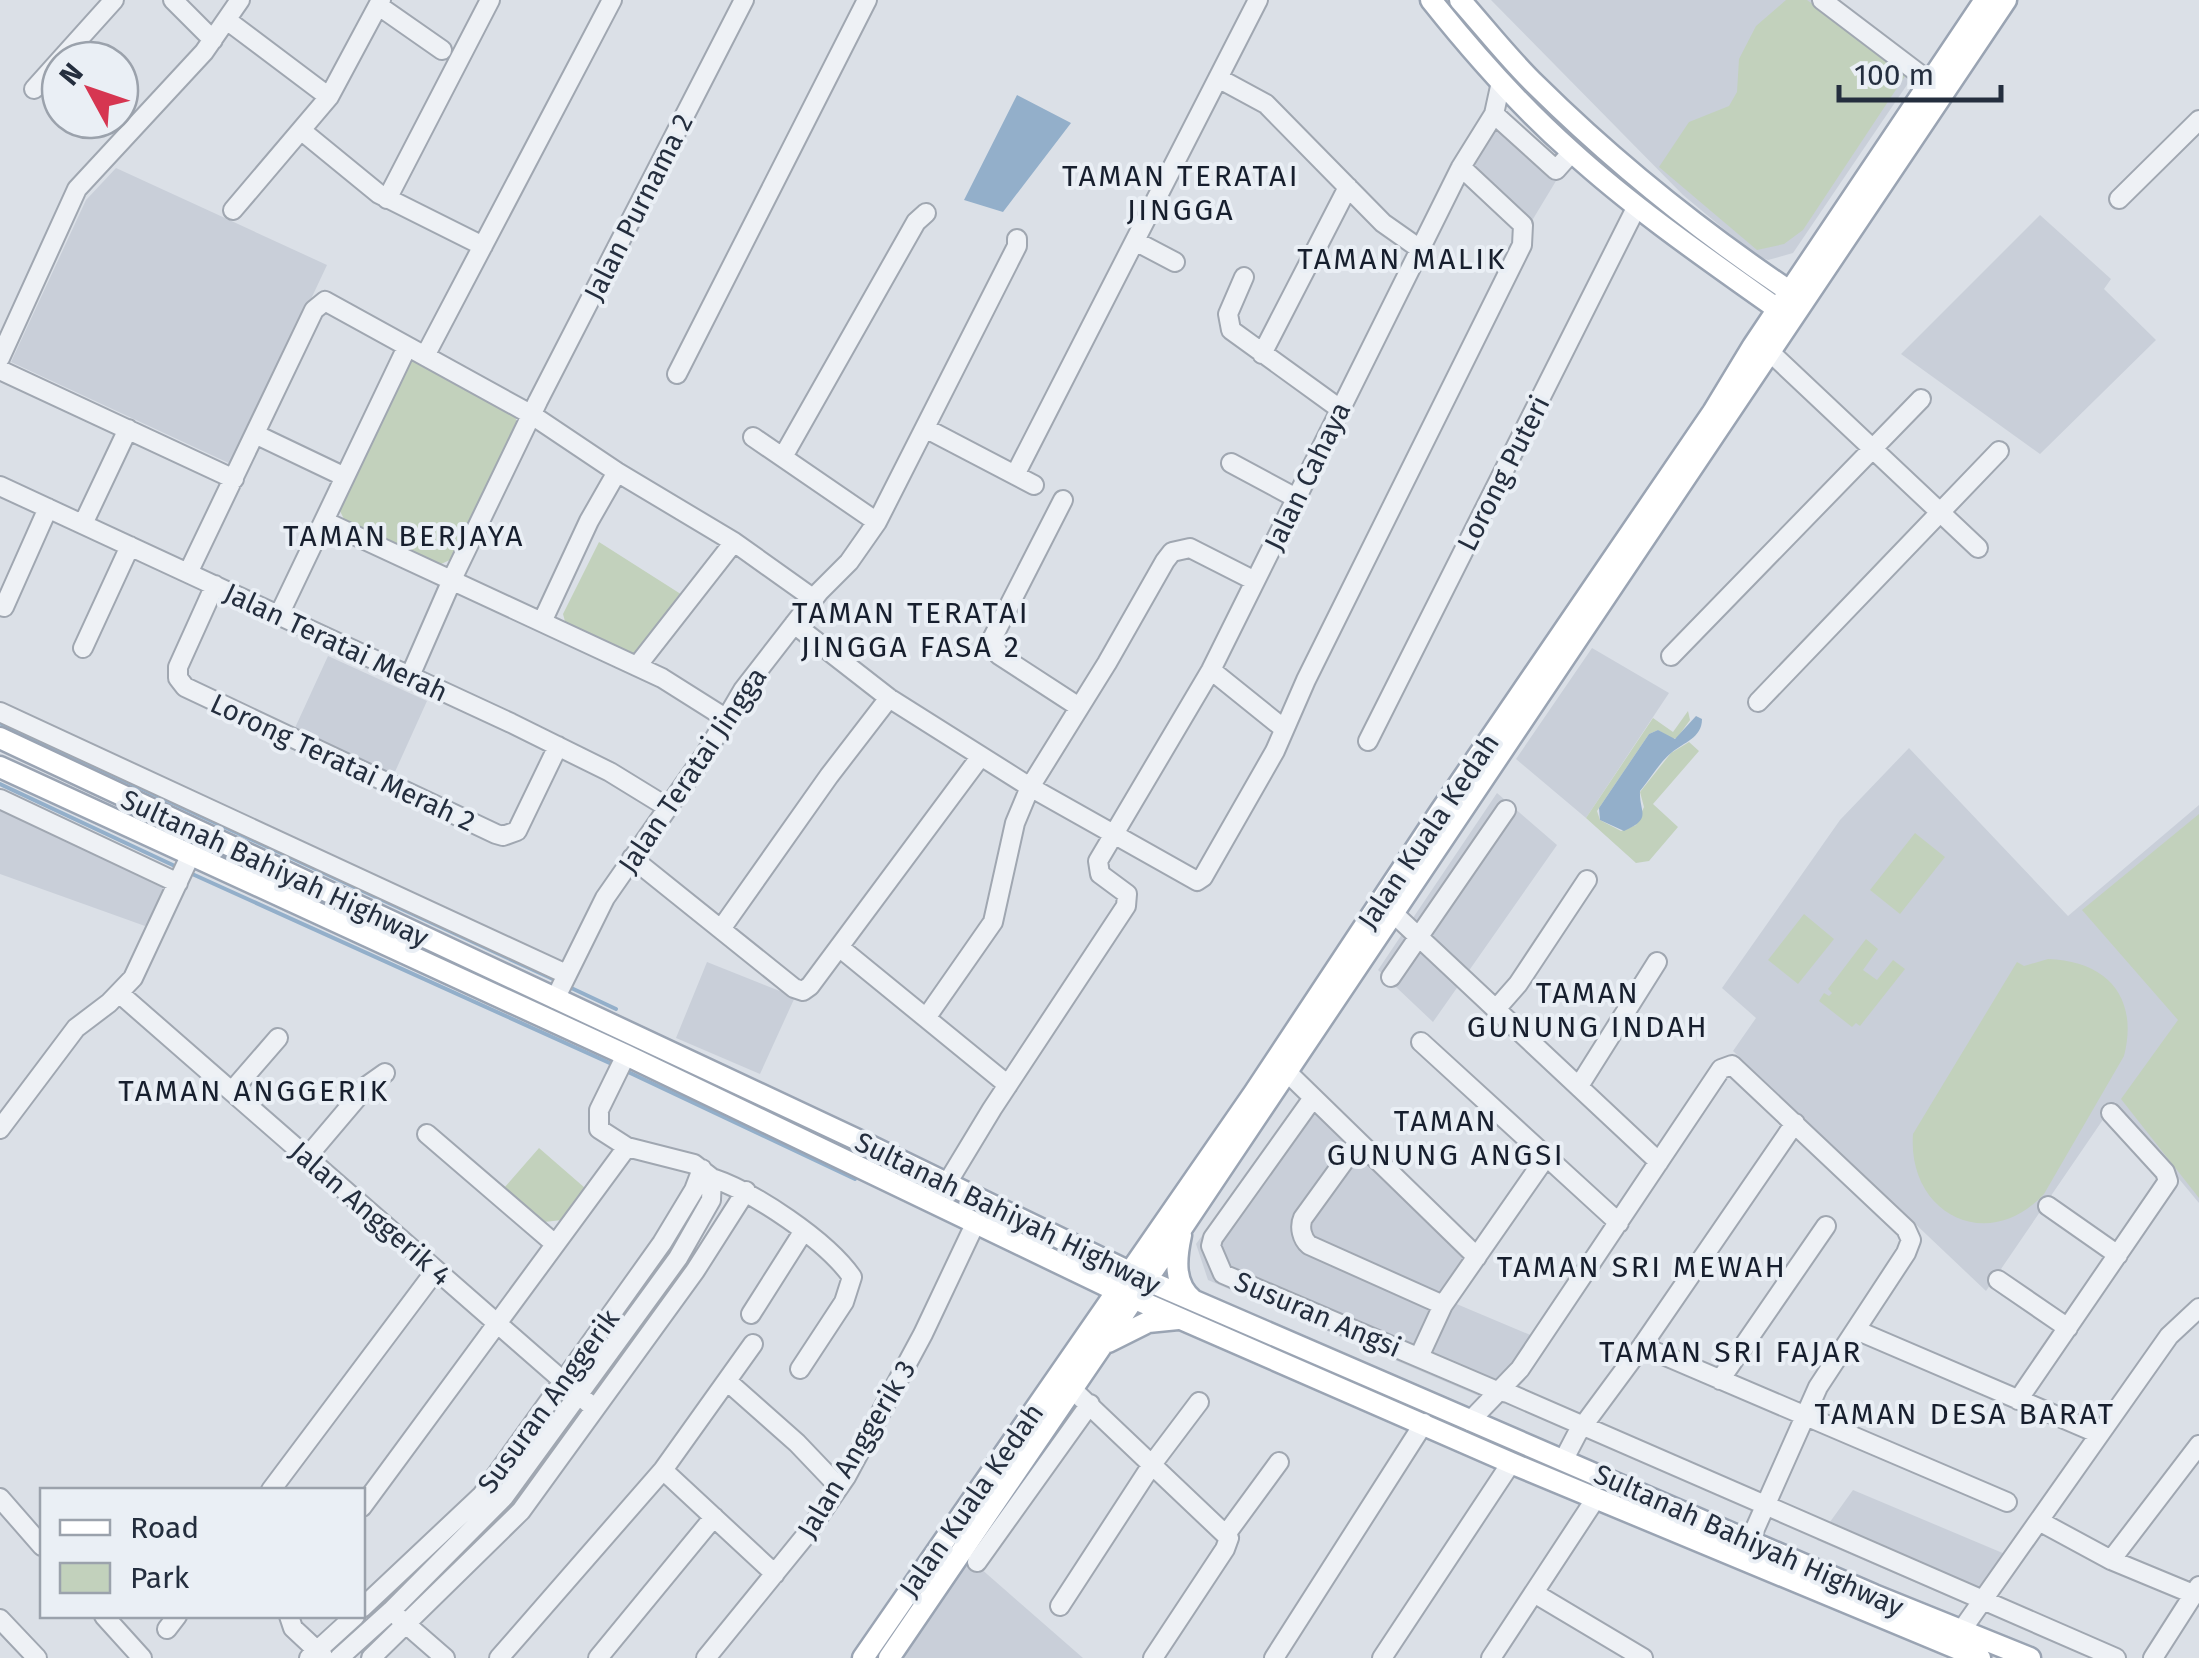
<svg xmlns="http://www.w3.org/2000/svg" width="2199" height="1658" viewBox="0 0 2199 1658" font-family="'Fira Sans',sans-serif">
	<rect width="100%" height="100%" fill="#dbe0e7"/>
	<path fill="#c9cfd9" d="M1491 0H1812L1915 73 1793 253 1768 260 1755 255 1683 195Z
		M1490 105 1562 171 1530 224 1460 160Z
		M116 168 327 265 233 465 11 362 86 200Z
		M2040 215 2111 279 2104 289 2156 340 2040 454 1901 354Z
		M1592 648 1669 693 1586 818 1516 759Z
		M328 656 427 701 394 774 294 730Z
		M1909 748 2068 916 2199 805V1203L2115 1102 1986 1291 1733 1051 1756 1018 1722 988 1840 820Z
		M0 789 170 869 152 920 145 926 0 874Z
		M1497 793 1557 845 1433 1022 1378 970Z
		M707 962 795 997 760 1074 676 1038Z
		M1302 1099 1467 1257 1440 1297 1535 1337 1505 1377 1479 1396 1208 1280 1196 1244Z
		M1853 1490 2005 1554 1970 1606 1817 1540Z
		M963 1553 1083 1658H895Z"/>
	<path fill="#c2d1bc" d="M1786 0H1807L1907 73 1803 230 1784 244 1757 250 1659 167 1689 122 1729 106 1737 92 1739 59 1756 26Z
		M412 360 515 416 518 427 452 559 439 565 344 519 338 507Z
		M599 542 687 598 637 661 567 629 563 614Z
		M1688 711 1690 720 1677 738 1672 739 1658 730 1649 734 1597 811 1600 820 1621 831 1636 825 1644 807 1640 792 1671 753 1689 742 1699 751 1653 804 1678 827 1649 861 1636 863 1586 818 1653 718 1673 732Z
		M2199 814V1198L2121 1099 2178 1020 2082 910Z
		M1915 833 1945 857 1900 914 1870 890Z
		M1804 914 1834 939 1798 984 1768 960Z
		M1866 939 1878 949 1863 970 1877 980 1893 960 1905 969 1860 1026 1856 1023 1852 1027 1819 1001 1824 993 1829 996 1832 993 1828 989Z
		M2048 959C2107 961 2139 997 2124 1056L2044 1194C1988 1255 1907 1214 1913 1134L2017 962 2024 966Z
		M539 1148 585 1188 562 1220 544 1222 504 1188Z"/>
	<path fill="#93afca" d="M1017 95 1071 123 1003 212 964 200Z
		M1696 716 1702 719C1702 738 1684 742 1671 753 1659 763 1650 779 1640 791 1639 813 1653 818 1624 831L1600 820 1599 808 1649 734 1658 730 1675 739Z"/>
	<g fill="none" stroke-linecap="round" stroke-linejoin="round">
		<path stroke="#93afca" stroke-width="4" d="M0 723 555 980
			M0 784 177 867
			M190 873 614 1065
			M567 986 616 1009
			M626 1071 855 1179"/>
		<defs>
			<path id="minor" d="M173 0 213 40
				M1822 0 1930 82
				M379 6 442 50
				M228 21 329 97
				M60 60 114 0
				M1218 78 1266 104 1383 223 1420 249
				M34 89 60 60
				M1494 114 1556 170 1572 152
				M302 131 379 194 483 246
				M387 199 490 0
				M2119 199 2199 120
				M233 210 329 97 381 0
				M1135 241 1175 262
				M1244 277 1228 314 1231 330 1340 409
				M1770 352 1978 548
				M1262 354 1348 187
				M425 356 612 0
				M0 358 77 189 204 52 240 0
				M0 370 234 479
				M677 374 867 0
				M925 428 1034 485
				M255 434 345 477
				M753 437 877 522
				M784 455 916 222 926 213
				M1231 463 1296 498
				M1015 475 1258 0
				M0 486 511 723 610 772 667 807
				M1063 500 992 639 999 655 1079 707
				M324 521 662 678 727 719
				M83 524 128 429
				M188 573 314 310 325 301 532 415 617 472 734 542 814 599
				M215 585 178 667V678L185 687 496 834 503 836 517 831 558 746
				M4 607 48 508
				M279 615 407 347
				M542 622 589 521 617 472
				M794 624 889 698 1030 787 1197 881 1203 877 1275 751 1306 680 1522 245 1523 225 1461 167
				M83 648 130 546
				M1671 656 1921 399
				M637 666 734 542
				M1211 670 1283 728
				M410 676 455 573 538 401 744 0
				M1758 702 1999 451
				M0 712 566 974
				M1368 741 1637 206
				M0 799 178 883
				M632 858 794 988 803 991 810 986 981 756
				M1392 912 1659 1162
				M721 929 829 776 889 698
				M839 947 1008 1085
				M1391 977 1506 810
				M119 993 594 1408
				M555 999 605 898 706 753 743 690 819 592 849 562 877 522 1017 246V239
				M1496 1009 1518 984 1587 880
				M926 1018 993 922 1015 823 1030 787 1107 663 1165 561 1172 552 1190 548 1255 581
				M1421 1042 1619 1223
				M1287 1072 1477 1257
				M1579 1086 1657 962
				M232 1091 278 1038
				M1313 1098 1213 1238 1211 1246 1223 1274 1497 1391 1508 1393 2116 1658
				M0 1129 76 1028 109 1003 133 978 191 854
				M427 1134 555 1244
				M1358 1142 1303 1218C1299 1227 1302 1239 1309 1245L1443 1305
				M307 1157 368 1085 385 1073
				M712 1178C754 1192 826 1240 852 1277L844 1302 800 1369
				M946 1185 992 1109 1126 906 1127 894 1100 874 1098 861 1211 670 1461 167 1494 114 1501 82
				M2048 1206 2118 1255
				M1998 1280 2068 1328
				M751 1314 803 1232
				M1856 1330 2099 1434
				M1642 1346 2007 1502
				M1419 1357 1443 1305 1546 1157
				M1720 1380 1826 1226
				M727 1381 797 1443 839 1487
				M1072 1389 1229 1538 1225 1549 1153 1658
				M2018 1400 2168 1181 2165 1172 2111 1113
				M1470 1421 1520 1369 1721 1069 1732 1065 1906 1229 1911 1240 1906 1253 1818 1387 1750 1540
				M1564 1459 1577 1434 1642 1346 1795 1123
				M663 1470 775 1574
				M271 1490 436 1270
				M0 1498 42 1546
				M362 1507 627 1147
				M2039 1521 2111 1560 2193 1594
				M1227 1533 1279 1462
				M2111 1560 2199 1445
				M977 1562 1090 1404
				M1534 1593 1643 1658
				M1060 1606 1153 1463 1199 1402
				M362 1608 482 1495 662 1243 694 1190 702 1169
				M104 1616 142 1658
				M289 1616 293 1628 323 1656
				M399 1618 445 1658
				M0 1619 37 1658
				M167 1629 177 1616
				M1961 1631 2169 1336 2199 1308
				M309 1658 355 1616
				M339 1658 391 1611 504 1497 678 1258 711 1200 712 1178 694 1164 627 1147 599 1129V1110L626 1055
				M371 1658 521 1511 695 1271 746 1191
				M499 1658 663 1470 753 1344
				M598 1658 714 1517
				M706 1658 806 1535 846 1477 923 1334 976 1222
				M1274 1658 1424 1423
				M1382 1658 1511 1463
				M1491 1658 1596 1498
				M2153 1658 2199 1586"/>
			<path id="major" d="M1431 0C1474 54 1520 106 1572 152 1638 212 1713 263 1786 315
				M1460 0C1485 28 1509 59 1536 85 1616 164 1705 235 1798 297
				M0 738 860 1141 1146 1280 1874 1595 2030 1658
				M0 767 626 1055 1117 1291 1511 1463 1980 1658
				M1181 1235C1176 1258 1173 1284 1193 1300
				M1108 1342 1148 1322 1178 1319
				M863 1658 1254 1093 1440 812 1713 412 1753 346 1985 0
				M889 1658 1182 1228 2006 0"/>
		</defs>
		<use href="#minor" stroke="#a0a7b1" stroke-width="22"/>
		<use href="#major" stroke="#9aa4b3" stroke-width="25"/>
		<use href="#minor" stroke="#eef1f5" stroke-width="18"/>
		<use href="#major" stroke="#fff" stroke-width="20"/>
	</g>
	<g text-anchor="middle" stroke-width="8" stroke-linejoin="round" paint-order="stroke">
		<g font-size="28" fill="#242e3e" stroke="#eaeff5">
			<text transform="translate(638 207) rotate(-63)" y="10">Jalan Purnama 2</text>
			<text transform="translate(1503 473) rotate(-63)" y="10">Lorong Puteri</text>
			<text transform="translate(1307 476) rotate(-64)" y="10">Jalan Cahaya</text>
			<text transform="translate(336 642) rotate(25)" y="10">Jalan Teratai Merah</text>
			<text transform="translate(343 762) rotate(25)" y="10">Lorong Teratai Merah 2</text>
			<text transform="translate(692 770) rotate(-56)" y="10">Jalan Teratai Jingga</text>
			<text transform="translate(1428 831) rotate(-56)" y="10">Jalan Kuala Kedah</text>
			<text transform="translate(275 868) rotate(25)" y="10">Sultanah Bahiyah Highway</text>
			<text transform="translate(371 1213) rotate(41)" y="10">Jalan Anggerik 4</text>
			<text transform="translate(1008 1213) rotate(26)" y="10">Sultanah Bahiyah Highway</text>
			<text transform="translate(1318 1314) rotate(23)" y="10">Susuran Angsi</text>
			<text transform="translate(548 1401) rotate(-54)" y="10">Susuran Anggerik</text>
			<text transform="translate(856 1449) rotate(-59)" y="10">Jalan Anggerik 3</text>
			<text transform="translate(971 1500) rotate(-55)" y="10">Jalan Kuala Kedah</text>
			<text transform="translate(1749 1540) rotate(24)" y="10">Sultanah Bahiyah Highway</text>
		</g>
		<g font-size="30" letter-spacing="2.5" fill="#171f2e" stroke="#eaeff5">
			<text x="1181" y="186">TAMAN TERATAI<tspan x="1181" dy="34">JINGGA</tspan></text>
			<text x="1402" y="269">TAMAN MALIK</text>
			<text x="404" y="546">TAMAN BERJAYA</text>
			<text x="911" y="623">TAMAN TERATAI<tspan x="911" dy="34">JINGGA FASA 2</tspan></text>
			<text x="1588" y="1003">TAMAN<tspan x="1588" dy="34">GUNUNG INDAH</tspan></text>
			<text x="254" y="1101">TAMAN ANGGERIK</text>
			<text x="1446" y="1131">TAMAN<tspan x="1446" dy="34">GUNUNG ANGSI</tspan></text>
			<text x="1642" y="1277">TAMAN SRI MEWAH</text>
			<text x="1731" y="1362">TAMAN SRI FAJAR</text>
			<text x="1965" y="1424">TAMAN DESA BARAT</text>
		</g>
	</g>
	<rect x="40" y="1488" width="325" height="130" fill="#eaeff5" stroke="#9ba2ac" stroke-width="2.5"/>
	<rect x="60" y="1520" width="50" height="15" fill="#ffffff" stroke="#9ba2ac" stroke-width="2.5"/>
	<text x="130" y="1538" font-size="30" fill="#242e3e">Road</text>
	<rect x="60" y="1563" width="50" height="30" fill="#c2d1bc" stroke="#9ba2ac" stroke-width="2.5"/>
	<text x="130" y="1588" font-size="30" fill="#242e3e">Park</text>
	<g transform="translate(90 90) rotate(310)"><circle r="48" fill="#eaeff5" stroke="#9ba2ac" stroke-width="2.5"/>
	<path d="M0-8L18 38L0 25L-18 38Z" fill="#d63651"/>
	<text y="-15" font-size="28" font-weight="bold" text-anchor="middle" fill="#242e3e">N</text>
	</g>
	<path d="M1839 85v15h162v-15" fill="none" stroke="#242e3e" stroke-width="5"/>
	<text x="1854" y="85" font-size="30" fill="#242e3e" stroke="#eaeff5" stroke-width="8" paint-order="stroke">100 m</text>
</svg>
